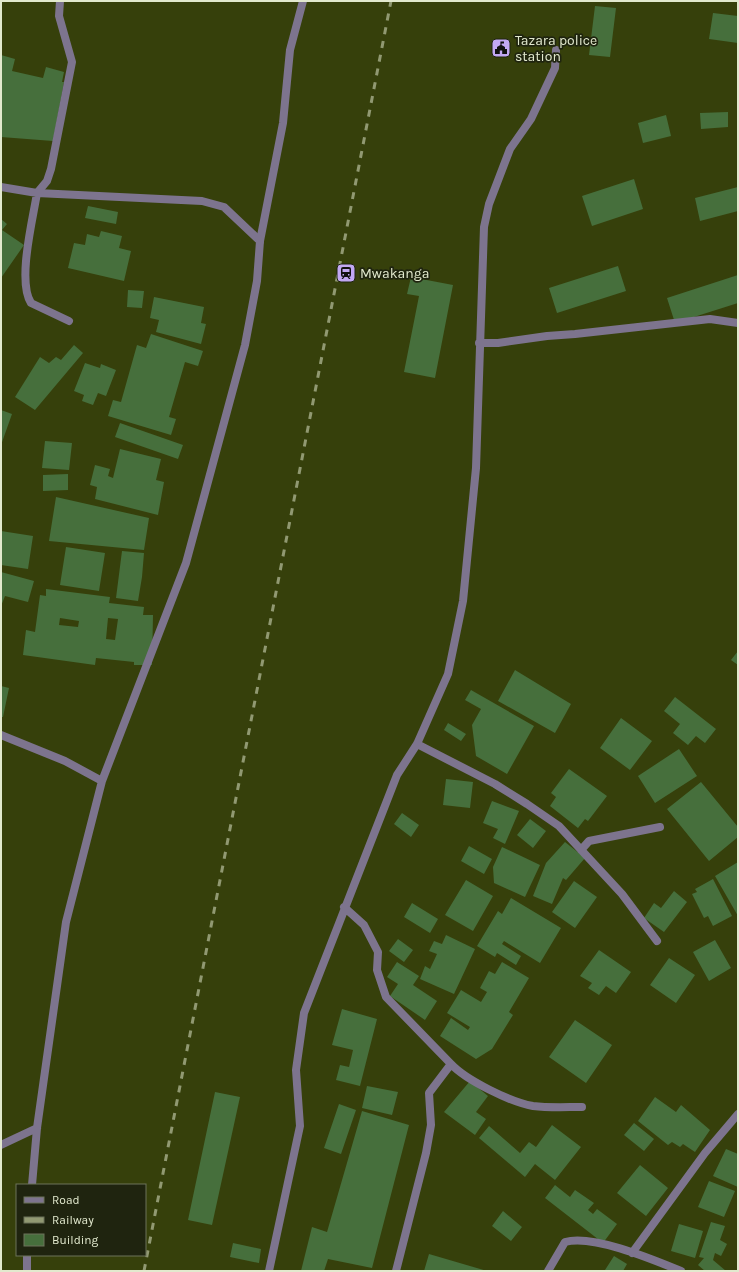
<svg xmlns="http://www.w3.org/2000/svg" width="739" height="1272" viewBox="0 0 739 1272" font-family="Karla,sans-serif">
	<rect width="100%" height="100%" fill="#36400b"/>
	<path fill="#466f3c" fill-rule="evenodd" d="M595 6 616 8 610 57 589 55Z
		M713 13 738 16V43L709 39Z
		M1 55 15 59 12 71 43 78 46 67 64 72 62 82H64L53 141 1 137Z
		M728 112V127L701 129 700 113Z
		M666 115 671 136 643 143 638 123Z
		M634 179 643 209 592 226 582 196Z
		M738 187V211L700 221 695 198Z
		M88 206 118 212 116 224 85 218Z
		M1 219 7 224 2 230 24 245 1 278Z
		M101 231 122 236 119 248 131 251 124 281 68 268 74 243 85 245 87 234 99 237Z
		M618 266 626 291 557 313 549 288Z
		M738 275V303L675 323 667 298Z
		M411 277 453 285 435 378 404 372 419 296 407 294Z
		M128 290 144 291 142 308 127 307Z
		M154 297 204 307 201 323 206 324 201 344 156 332 159 320 150 318Z
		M151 334 203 351 198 366 185 362 169 417 176 419 171 435 108 416 113 400 121 402 137 345 146 348Z
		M74 345 83 353 35 410 15 397 40 357 49 363 56 357 61 360Z
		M85 363 100 368 101 364 116 370 106 396 98 393 93 405 82 401 84 395 74 391Z
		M1 410 12 414 1 445Z
		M120 423 183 445 178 459 115 437Z
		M45 441 72 443 69 470 42 468Z
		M120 449 161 459 156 480 164 482 158 515 95 499 97 487 90 485 95 465 110 469 108 476 113 478Z
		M68 474V490L43 491V475Z
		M56 497 149 518 144 550 49 541Z
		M1 531 33 536 28 569 1 565Z
		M66 547 105 553 99 591 60 585Z
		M122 551 144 553 142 577 138 601 116 598Z
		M1 572 34 581 28 602 5 596 1 606Z
		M46 589 110 597 109 603 144 607 143 615H153L152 665H134V662L96 658 95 665 23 655 26 630 35 632 40 595 46 596ZM60 618 79 621 78 627 59 625ZM108 618 118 619 115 640 106 639Z
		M738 651V665L731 660Z
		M515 670 571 704 555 733 498 701Z
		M1 686 9 688 3 717H1Z
		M471 690 534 726 507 774 476 756 472 725 481 709 465 700Z
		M675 697 716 729 705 743 696 736 688 745 673 733 680 724 664 711Z
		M621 718 652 741 630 770 600 748Z
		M448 723 466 734 461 741 444 730Z
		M679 749 697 776 655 803 638 776Z
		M569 769 607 796 588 821 585 819 578 828 550 806 556 797 551 793Z
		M446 779 473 782 470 808 443 805Z
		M701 782 738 827V837L709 861 667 809Z
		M492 801 519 811 505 844 493 838 498 829 483 823Z
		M402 813 419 825 411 837 394 824Z
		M530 819 546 831 533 848 517 835Z
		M565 842 585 858 566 880 563 878 552 904 533 896 546 863Z
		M469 846 492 859 484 874 461 861Z
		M502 847 540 865 525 897 494 883 493 867Z
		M738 862V916L715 876Z
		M713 879 732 916 713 926 708 916 704 918 692 894 697 892 695 889Z
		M466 880 493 896 473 931 445 915Z
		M574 881 597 897 575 928 552 912Z
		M674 891 687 902 664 932 644 918 654 903 661 908Z
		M511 898 561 928 540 963 504 941 502 944 521 956 516 965 497 953 495 957 477 946 498 911 502 914Z
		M412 903 438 919 430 933 404 917Z
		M446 935 475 949 454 994 420 979 425 966 430 969 437 954 429 951 434 941 442 944Z
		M398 939 413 950 404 962 389 951Z
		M715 940 731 968 709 981 693 952Z
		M599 950 631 972 616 993 606 986 599 995 588 988 592 983 580 976Z
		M669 958 695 975 676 1003 650 985Z
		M397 962 419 976 413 985 437 1001 425 1020 390 996 398 984 387 977Z
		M502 962 529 978 509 1012 513 1015 492 1049 476 1059 440 1036 451 1018 468 1030 470 1027 447 1013 461 990 481 1002 487 992 480 988 489 971 495 974Z
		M342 1009 377 1019 360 1086 336 1080 340 1065 349 1067 353 1050 332 1045Z
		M575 1020 612 1045 586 1083 549 1057Z
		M470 1081 488 1096 476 1112 486 1119 475 1135 444 1112Z
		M367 1086 398 1092 392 1115 362 1108Z
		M215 1092 240 1097 212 1225 188 1220Z
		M655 1097 676 1112 681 1105 710 1130 695 1152 683 1144 680 1147 672 1142 668 1145 638 1121Z
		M339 1104 356 1110 341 1154 324 1148Z
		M362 1111 409 1125 372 1268 328 1259 324 1271H301L312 1227 327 1232Z
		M634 1123 654 1139 644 1151 624 1135Z
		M552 1125 581 1147 555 1180 535 1164 525 1177 479 1138 489 1126 520 1153 529 1142 536 1147Z
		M726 1149 738 1154V1187L713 1176Z
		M640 1165 668 1188 646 1216 617 1193Z
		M709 1181 735 1191 724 1217 698 1207Z
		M555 1185 570 1197 575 1190 594 1203 588 1210 593 1214 597 1209 617 1224 603 1243 545 1198Z
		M503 1211 522 1227 511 1241 492 1226Z
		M711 1222 725 1226 720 1240 727 1244 721 1256 715 1253 713 1260 726 1271H705L698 1265 704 1258 699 1257Z
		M679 1224 703 1231 695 1258 671 1251Z
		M233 1243 261 1249 259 1263 230 1257Z
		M429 1254 487 1271H424Z
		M614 1256 627 1264 623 1271 605 1270Z"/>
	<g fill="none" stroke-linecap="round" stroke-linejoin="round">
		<path stroke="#7d748e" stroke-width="8" d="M37 193 47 181 51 169 72 62 59 16 60 1
			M260 241 283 123 290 50 303 1"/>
		<path stroke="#7d748e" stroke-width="8" d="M1 187 37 193 202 201 224 207 260 241 257 281 245 345 186 563 102 781 66 922 37 1128 32 1185
			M37 193C33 219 17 281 31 303L69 321
			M479 343H498L547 336 575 334 710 319 738 323
			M1 735 65 761 102 781
			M417 744 495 784 527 804 559 826 622 894 657 941
			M581 850 589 841 660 827
			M344 907 364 925 378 952 377 970 386 997 451 1064 429 1093 431 1125 426 1153 396 1271
			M451 1064C466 1080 510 1102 533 1106 549 1108 566 1107 582 1107
			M1 1145 37 1128
			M632 1253 705 1153 738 1114
			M27 1271V1255
			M269 1271 300 1126 296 1070 304 1013 397 775 417 744 448 674 463 601 476 468 484 227 489 204 510 149 531 119 555 68 556 50
			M548 1271 565 1242C593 1234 654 1260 681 1271"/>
		<path stroke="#919972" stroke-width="3" stroke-dasharray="7 7" stroke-linecap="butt" d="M144 1271 391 1"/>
	</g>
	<defs>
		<symbol id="civic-square" viewBox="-11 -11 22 22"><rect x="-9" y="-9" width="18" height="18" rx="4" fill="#c2a8f3" stroke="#1f240f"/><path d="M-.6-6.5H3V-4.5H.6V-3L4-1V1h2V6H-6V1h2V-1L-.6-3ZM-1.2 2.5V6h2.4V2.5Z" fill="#111"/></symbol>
		<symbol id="station-square" viewBox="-11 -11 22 22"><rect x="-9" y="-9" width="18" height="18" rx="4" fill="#c2a8f3" stroke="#1f240f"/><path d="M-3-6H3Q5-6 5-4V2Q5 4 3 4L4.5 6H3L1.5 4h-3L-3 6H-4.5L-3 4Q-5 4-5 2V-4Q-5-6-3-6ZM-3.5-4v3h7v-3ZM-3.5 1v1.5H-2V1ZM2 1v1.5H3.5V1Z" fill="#111"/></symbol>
	</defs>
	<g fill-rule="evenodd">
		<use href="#civic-square" x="490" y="37" width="22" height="22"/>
		<use href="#station-square" x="335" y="262" width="22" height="22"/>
	</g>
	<g text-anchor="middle" stroke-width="3.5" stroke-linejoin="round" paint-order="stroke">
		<g font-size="14" fill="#e2e9ce" stroke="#1f240f" text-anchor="start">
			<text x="515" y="45">Tazara police<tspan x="515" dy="16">station</tspan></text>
			<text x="360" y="278">Mwakanga</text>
		</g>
	</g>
	<rect width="739" height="1272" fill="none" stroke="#e2e9ce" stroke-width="4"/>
	<rect x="16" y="1184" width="130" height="72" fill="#1f240f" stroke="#6d735b"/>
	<rect x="24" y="1197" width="20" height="6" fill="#7d748e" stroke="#6d735b"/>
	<text x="52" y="1204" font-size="12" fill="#e2e9ce">Road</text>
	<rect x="24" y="1217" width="20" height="6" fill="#919972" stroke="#6d735b"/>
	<text x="52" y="1224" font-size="12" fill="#e2e9ce">Railway</text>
	<rect x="24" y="1234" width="20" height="12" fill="#466f3c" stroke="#6d735b"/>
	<text x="52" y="1244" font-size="12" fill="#e2e9ce">Building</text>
</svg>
